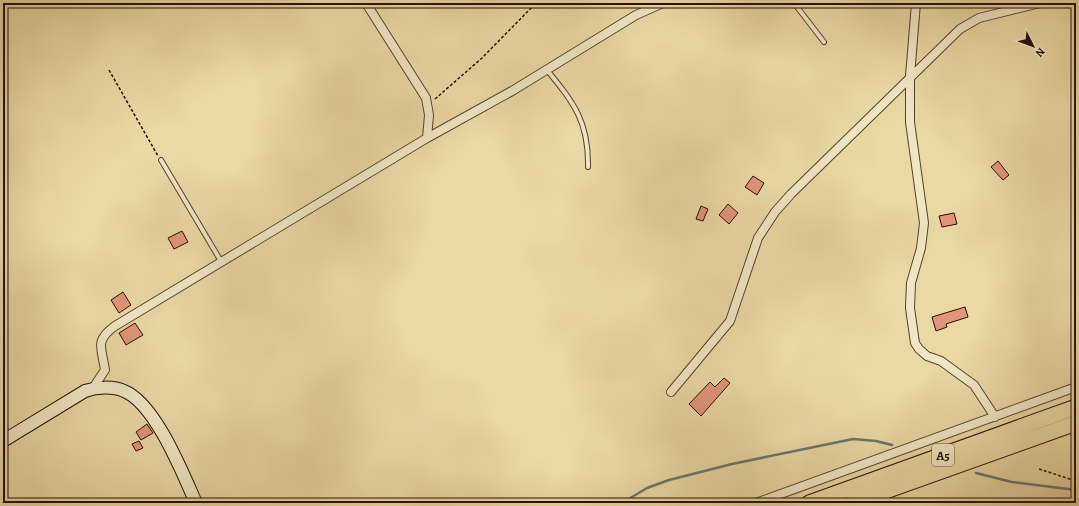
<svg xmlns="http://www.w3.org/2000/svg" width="1079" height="506" viewBox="0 0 1079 506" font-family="Alegreya,serif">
	<rect width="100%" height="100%" fill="#ead8a5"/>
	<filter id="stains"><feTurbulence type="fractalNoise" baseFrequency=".005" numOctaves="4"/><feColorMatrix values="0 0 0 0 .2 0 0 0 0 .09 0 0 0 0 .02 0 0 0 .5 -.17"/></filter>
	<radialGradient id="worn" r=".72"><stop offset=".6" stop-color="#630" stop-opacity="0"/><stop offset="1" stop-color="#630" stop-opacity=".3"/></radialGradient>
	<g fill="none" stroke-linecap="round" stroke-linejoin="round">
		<path stroke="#6b7568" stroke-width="2.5" d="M976 473 1012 482 1076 490
			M622 503 647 488 669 480 732 464 853 439 876 441 892 445"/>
	</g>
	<path fill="#e19579" stroke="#270f03" d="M998 161 1009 175 1003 180 991 167Z
		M753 176 764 183 757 195 745 187Z
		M728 204 738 213 729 224 719 215Z
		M701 206 708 209 703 221 696 219Z
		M954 213 957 224 942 227 939 216Z
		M182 231 188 242 174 249 168 238Z
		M123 292 131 305 119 313 111 300Z
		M965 307 968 317 946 324 947 327 936 331 932 317Z
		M135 323 143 335 126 345 119 333Z
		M724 378 730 383 701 416 689 404 710 382 715 387Z
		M147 424 153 433 141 440 136 432Z
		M139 441 143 448 136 451 132 444Z"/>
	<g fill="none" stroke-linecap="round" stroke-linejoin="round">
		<defs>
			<path id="lane" d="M794 3 824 42
				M547 70C574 103 589 122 588 167
				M161 160 222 263"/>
			<path id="street" d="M366 3 426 98 429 115 427 138
				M916 3 910 76V122L924 223 921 248 911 283 910 308 915 343 919 349 927 356 941 361 974 385 995 417
				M93 388 105 370C102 348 94 341 115 326L427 138 512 91 636 15 663 3
				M671 392 730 321 758 238 775 212 791 194 960 29 979 18 1040 3
				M756 503 1076 387"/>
			<path id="secondary" d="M3 441 85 391C97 387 113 386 124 391 155 403 183 474 196 503"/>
			<path id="highway" d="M809 503 1076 407
				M852 503 1076 423"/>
		</defs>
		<use href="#lane" stroke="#58412c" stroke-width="6"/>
		<use href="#street" stroke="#58412c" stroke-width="10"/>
		<use href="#secondary" stroke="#270f03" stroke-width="14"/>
		<use href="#highway" stroke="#270f03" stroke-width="17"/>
		<path stroke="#270f03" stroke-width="1.5" stroke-dasharray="3 2" stroke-linecap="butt" d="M109 70 158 156
			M435 99 482 58 536 3
			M1039 469 1076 481"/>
		<use href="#lane" stroke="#f1e6c4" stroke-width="4"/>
		<use href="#street" stroke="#f1e6c4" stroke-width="8"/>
		<use href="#secondary" stroke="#f1e6c4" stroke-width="12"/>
		<use href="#highway" stroke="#ead8a5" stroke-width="15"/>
	</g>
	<g text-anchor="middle" stroke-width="3" stroke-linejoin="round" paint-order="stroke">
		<rect fill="#f1e6c4" stroke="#64503d" stroke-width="1" x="932" y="444" width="22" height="22" rx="3"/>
		<g font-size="13" font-weight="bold" fill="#270f03">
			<text x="943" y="460">Α5</text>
		</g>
	</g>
	<rect width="1079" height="506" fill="none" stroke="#ead8a5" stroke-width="16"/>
	<rect x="4" y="4" width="1071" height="498" fill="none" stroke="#270f03" stroke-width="2"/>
	<rect x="8" y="8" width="1063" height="490" fill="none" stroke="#270f03"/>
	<g transform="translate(1033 46) rotate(132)" stroke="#f1e6c4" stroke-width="3" paint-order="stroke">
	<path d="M0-3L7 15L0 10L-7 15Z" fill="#270f03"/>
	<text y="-6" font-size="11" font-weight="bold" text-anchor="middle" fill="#270f03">N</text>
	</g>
	<rect width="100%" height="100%" filter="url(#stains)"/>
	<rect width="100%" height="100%" fill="url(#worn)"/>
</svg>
